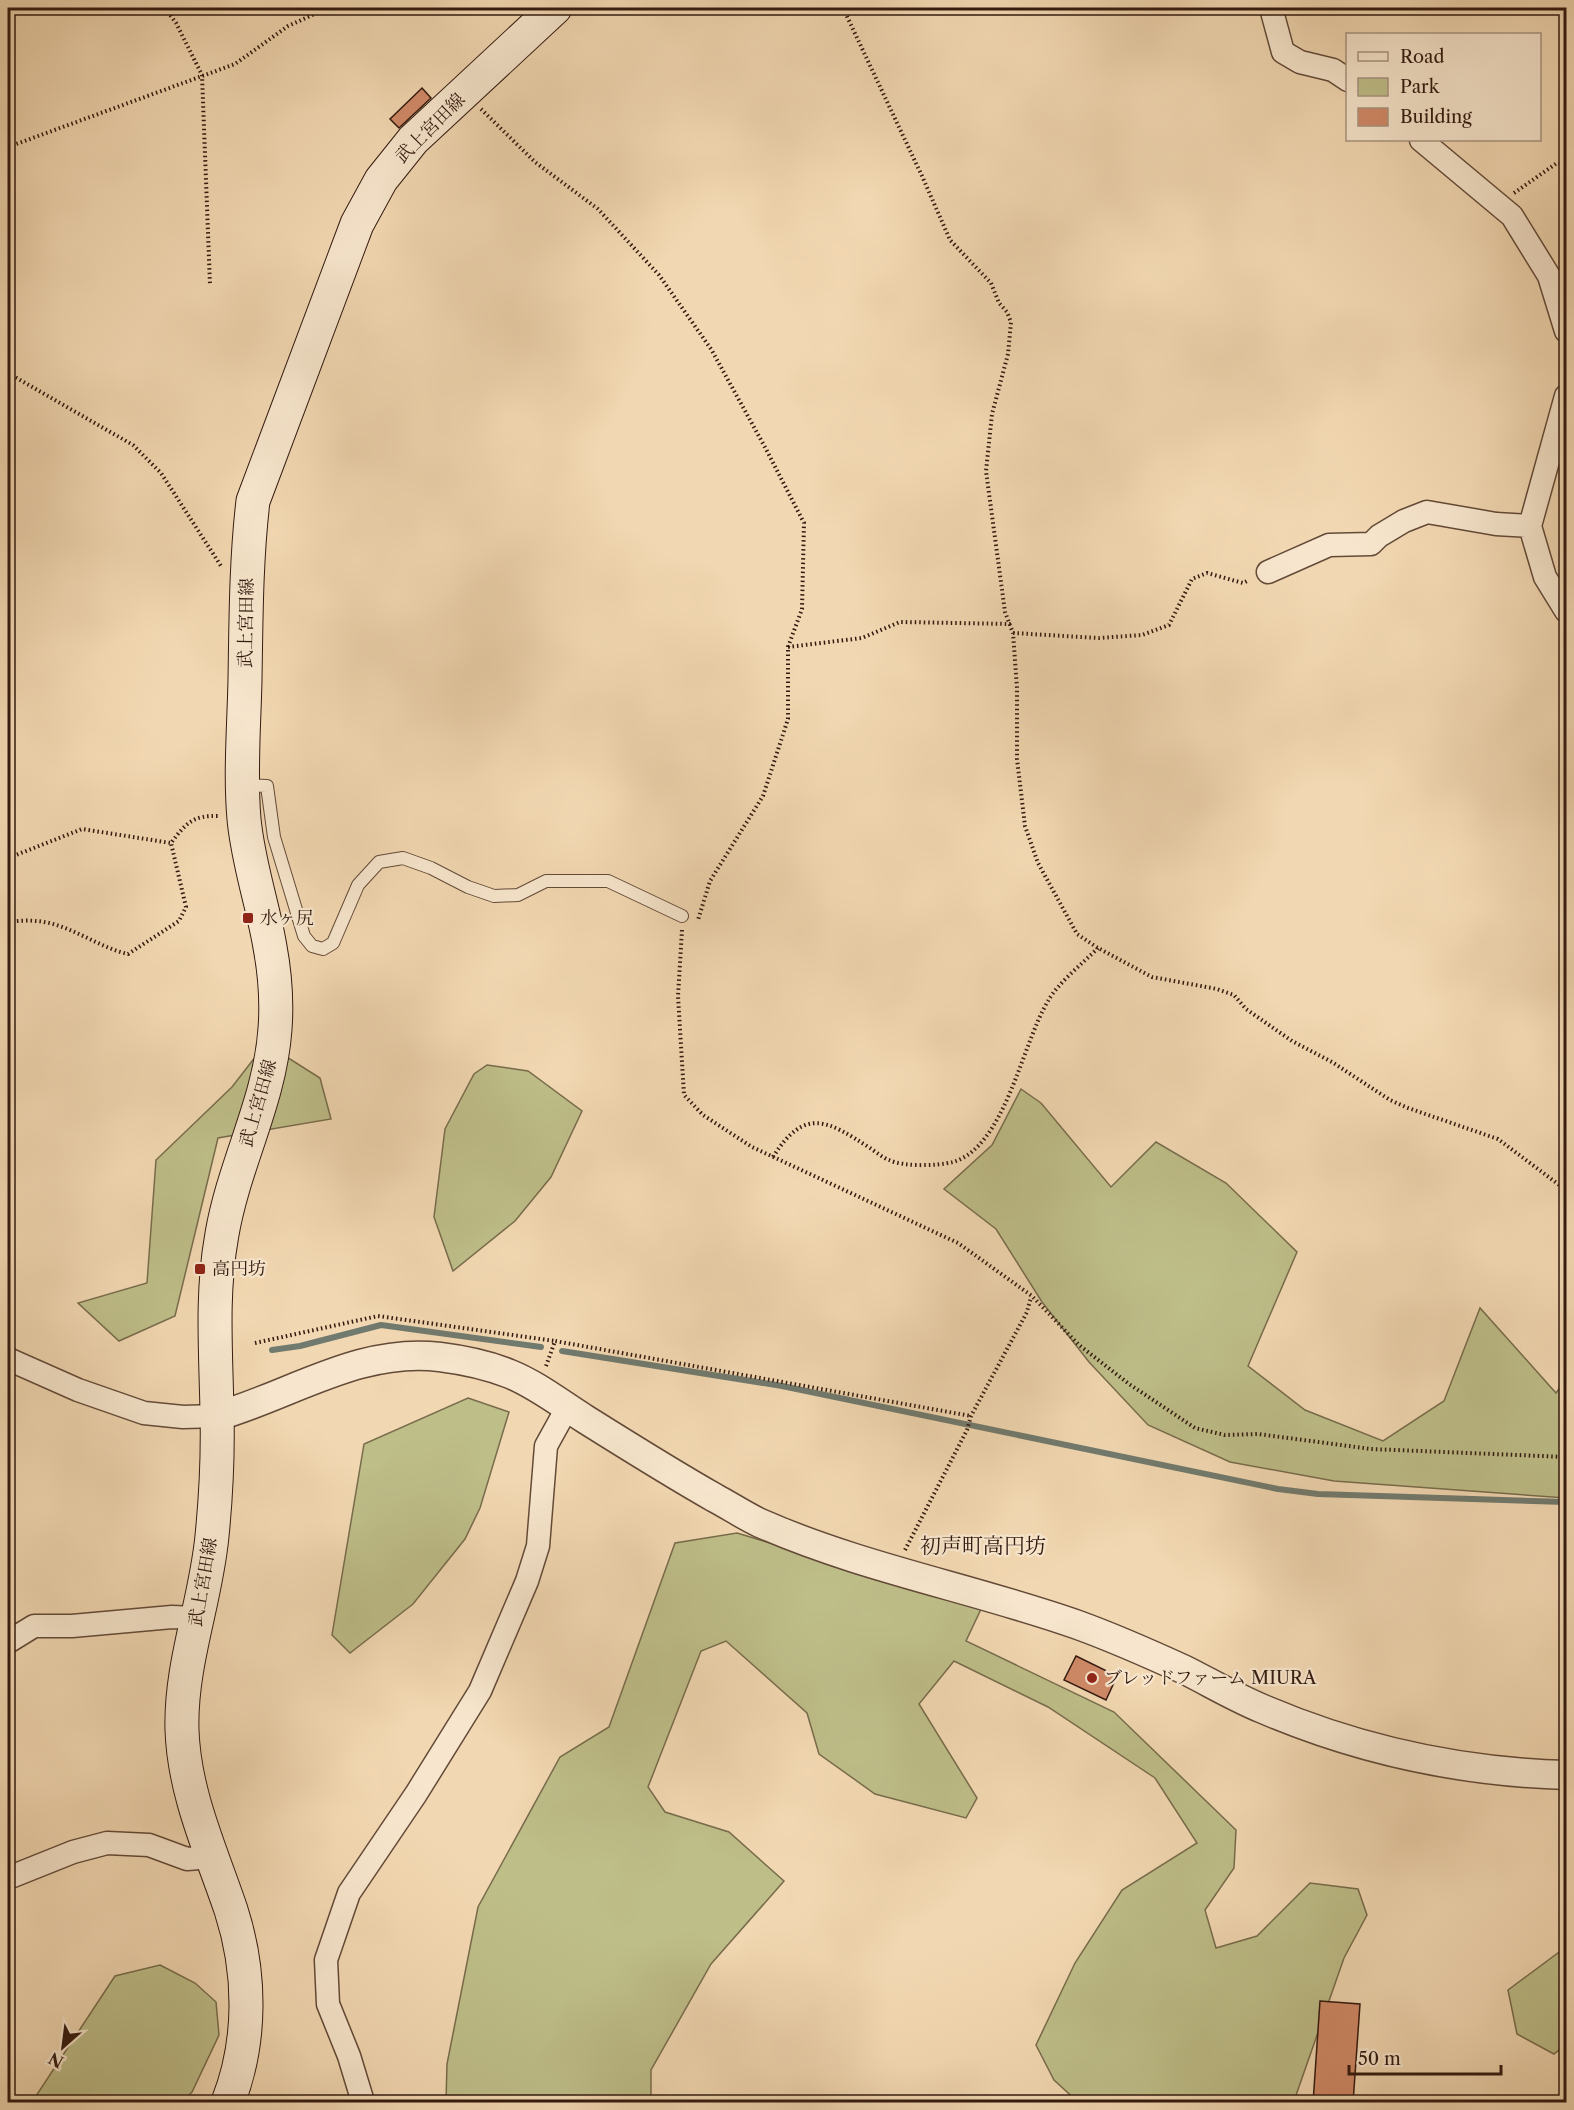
<svg xmlns="http://www.w3.org/2000/svg" width="1574" height="2110" viewBox="0 0 1574 2110" font-family="'Libre Caslon Text','Noto Serif JP',serif">
	<rect width="100%" height="100%" fill="#f2d8b2"/>
	<filter id="stains"><feTurbulence type="fractalNoise" baseFrequency=".00333" numOctaves="4"/><feColorMatrix values="0 0 0 0 .2 0 0 0 0 .09 0 0 0 0 .02 0 0 0 .5 -.17"/></filter>
	<radialGradient id="worn" r=".72"><stop offset=".6" stop-color="#630" stop-opacity="0"/><stop offset="1" stop-color="#630" stop-opacity=".3"/></radialGradient>
	<path fill="#bebe89" stroke="#786c4c" stroke-width="1.5" d="M282 1054 320 1078 331 1119 218 1138 175 1316 119 1341 78 1303 147 1283 156 1160 232 1087 256 1056Z
		M487 1065 528 1071 582 1111 551 1177 515 1221 453 1271 434 1217 445 1129 474 1074Z
		M1021 1089 1041 1103 1111 1187 1156 1142 1226 1183 1297 1252 1248 1366 1305 1410 1383 1441 1444 1401 1480 1308 1556 1393 1566 1379V1498L1334 1481 1230 1462 1148 1425 1089 1362 1042 1302 996 1229 944 1189 992 1145Z
		M468 1398 509 1412 480 1508 465 1539 413 1604 350 1653 332 1635 364 1444Z
		M737 1533 982 1607 966 1641 1114 1712 1236 1830 1234 1868 1205 1910 1216 1948 1257 1936 1310 1883 1358 1889 1367 1915 1344 1958 1294 2101 1078 2102 1054 2080 1036 2045 1075 1963 1122 1890 1197 1843 1155 1778 1048 1707 954 1661 919 1704 977 1798 966 1818 875 1794 819 1754 807 1713 726 1641 701 1651 648 1787 665 1812 729 1832 784 1881 711 1964 651 2070V2102H446L447 2064 478 1907 560 1757 609 1727 675 1543Z
		M1566 1947V2044L1554 2054 1517 2034 1508 1990Z
		M160 1965 195 1983 216 2002 219 2035 192 2092 182 2102H32L115 1976Z"/>
	<g fill="none" stroke-linecap="round" stroke-linejoin="round">
		<path stroke="#717a6e" stroke-width="6" d="M272 1350 300 1346 381 1325 541 1347
			M562 1351 782 1386 1278 1489 1318 1494 1566 1502"/>
	</g>
	<path fill="#d18a68" stroke="#331a10" stroke-width="1.5" d="M422 88 431 98 399 128 390 119Z
		M1076 1656 1117 1676 1106 1700 1064 1680Z
		M1320 2001 1360 2004 1353 2103H1313Z"/>
	<g fill="none" stroke-linecap="round" stroke-linejoin="round">
		<defs>
			<path id="service" d="M243 785 267 786 274 837 304 936 312 946 323 949 333 943 358 885 379 862 403 858 431 868 468 887 494 896 518 895 546 881H608L682 916"/>
			<path id="minor" d="M1271 8 1283 52 1300 62 1333 70 1348 80
				M1421 140 1512 216 1549 276 1566 331
				M1566 396 1530 526 1545 577 1566 611
				M1268 572 1329 545 1371 544 1379 536 1404 521 1427 512 1496 524 1530 526
				M8 1359 78 1390 144 1413 183 1417 218 1416
				M8 1642 34 1626H72L172 1617 196 1618
				M8 1878 73 1852 107 1843 149 1845 187 1859 212 1857
				M363 2102 349 2056 328 2004 326 1960 349 1893 416 1794 480 1691 527 1581 538 1546 546 1446 567 1408"/>
			<path id="tertiary" d="M218 1416C291 1395 360 1347 440 1357 464 1360 488 1365 510 1374 537 1385 561 1404 585 1419 628 1446 671 1473 715 1498 730 1506 745 1516 760 1523 862 1568 973 1588 1078 1625 1114 1638 1150 1654 1185 1670 1211 1683 1236 1698 1263 1709 1359 1750 1463 1772 1566 1775"/>
			<path id="secondary" d="M228 2102C252 2041 251 1972 231 1910 211 1851 184 1793 182 1730 180 1664 206 1601 212 1536 216 1496 218 1454 217 1413 216 1353 211 1294 222 1234 234 1164 270 1101 275 1029 277 1002 275 974 270 947 263 905 248 863 244 819 240 774 244 726 245 680 246 620 246 560 253 501L357 224 381 180 413 140 555 8"/>
		</defs>
		<use href="#service" stroke="#634a38" stroke-width="14"/>
		<use href="#minor" stroke="#634a38" stroke-width="25"/>
		<use href="#tertiary" stroke="#634a38" stroke-width="31"/>
		<use href="#secondary" stroke="#331a10" stroke-width="35"/>
		<path stroke="#331a10" stroke-width="4" stroke-dasharray="1.5 3" stroke-linecap="butt" d="M165 8 176 23 202 75 210 285
			M843 8 922 176 950 240 991 283 999 303 1007 312 1011 322 1008 354 992 414 986 471 1005 612 1013 633 1017 688V759L1025 826 1038 863 1077 934 1098 948 1152 977 1217 989 1234 995 1246 1009 1292 1041 1332 1062 1390 1100 1408 1108 1498 1139 1566 1190
			M481 109 535 162 598 209 659 275 711 349 766 449 804 523 802 609 788 647V719L763 796 710 881 698 920
			M8 147 235 64 288 26 328 8
			M1514 193 1557 163 1566 164
			M8 373 133 445 161 473 221 566
			M1013 633 1099 638 1142 635 1169 625 1192 579 1207 573 1243 583 1249 580
			M788 647 862 638 900 622 1011 624
			M8 855H16L82 829 171 843
			M8 922C17 921 27 920 36 921 68 923 97 947 128 954L179 921 186 907 171 843C186 823 193 815 219 816
			M682 930 678 996 684 1095 703 1115 752 1147 958 1243 1032 1296 1079 1345 1129 1384 1195 1428 1225 1435 1258 1434 1371 1449 1566 1457
			M773 1157C805 1106 828 1121 870 1148 876 1152 883 1158 889 1160 904 1167 937 1166 953 1162 1005 1147 1022 1044 1048 1001 1057 984 1084 962 1098 948
			M255 1343 378 1316 555 1341
			M546 1366 555 1341 971 1416
			M905 1550 967 1430 971 1416 1027 1312 1031 1297"/>
		<use href="#service" stroke="#f7e6cd" stroke-width="12"/>
		<use href="#minor" stroke="#f7e6cd" stroke-width="22"/>
		<use href="#tertiary" stroke="#f7e6cd" stroke-width="28"/>
		<use href="#secondary" stroke="#f7e6cd" stroke-width="33"/>
	</g>
	<g fill="#8f2418" stroke="#f7e6cd" stroke-width="2">
		<rect x="242" y="912" width="12" height="12" rx="3"/>
		<rect x="194" y="1263" width="12" height="12" rx="3"/>
		<circle cx="1092" cy="1678" r="6"/>
	</g>
	<g text-anchor="middle" stroke-width="4.5" stroke-linejoin="round" paint-order="stroke">
		<g font-size="18" fill="#331a10" stroke="#f7e6cd">
			<text transform="translate(430 128) rotate(-45)" y="6">武上宮田線</text>
			<text transform="translate(246 623) rotate(-89)" y="6">武上宮田線</text>
			<text transform="translate(258 1103) rotate(-74)" y="6">武上宮田線</text>
			<text transform="translate(203 1582) rotate(-80)" y="6">武上宮田線</text>
		</g>
		<g font-size="18" fill="#331a10" stroke="#f7e6cd" text-anchor="start">
			<text x="260" y="924">水ヶ尻</text>
			<text x="212" y="1275">高円坊</text>
			<text x="1104" y="1684">ブレッドファーム MIURA</text>
		</g>
		<g font-size="21" fill="#331a10" stroke="#f7e6cd">
			<text x="983" y="1553">初声町高円坊</text>
		</g>
	</g>
	<rect width="1574" height="2110" fill="none" stroke="#f2d8b2" stroke-width="30"/>
	<rect x="9" y="9" width="1556" height="2092" fill="none" stroke="#331a10" stroke-width="3"/>
	<rect x="15" y="15" width="1544" height="2080" fill="none" stroke="#331a10" stroke-width="1.5"/>
	<rect x="1346" y="33" width="195" height="108" fill="#f7e6cd" stroke="#a99481" stroke-width="1.5"/>
	<rect x="1358" y="52" width="30" height="9" fill="#f7e6cd" stroke="#a99481" stroke-width="1.5"/>
	<text x="1400" y="63" font-size="18" fill="#331a10">Road</text>
	<rect x="1358" y="78" width="30" height="18" fill="#bebe89" stroke="#a99481" stroke-width="1.5"/>
	<text x="1400" y="93" font-size="18" fill="#331a10">Park</text>
	<rect x="1358" y="108" width="30" height="18" fill="#d18a68" stroke="#a99481" stroke-width="1.5"/>
	<text x="1400" y="123" font-size="18" fill="#331a10">Building</text>
	<g transform="translate(63 2047) rotate(208)" stroke="#f7e6cd" stroke-width="4.5" paint-order="stroke">
	<path d="M0-4.5L10 22L0 15L-10 22Z" fill="#331a10"/>
	<text y="-9" font-size="16" font-weight="bold" text-anchor="middle" fill="#331a10">N</text>
	</g>
	<path d="M1349 2065v9h152v-9" fill="none" stroke="#331a10" stroke-width="3"/>
	<text x="1358" y="2065" font-size="18" fill="#331a10" stroke="#f7e6cd" stroke-width="4.5" paint-order="stroke">50 m</text>
	<rect width="100%" height="100%" filter="url(#stains)"/>
	<rect width="100%" height="100%" fill="url(#worn)"/>
</svg>
